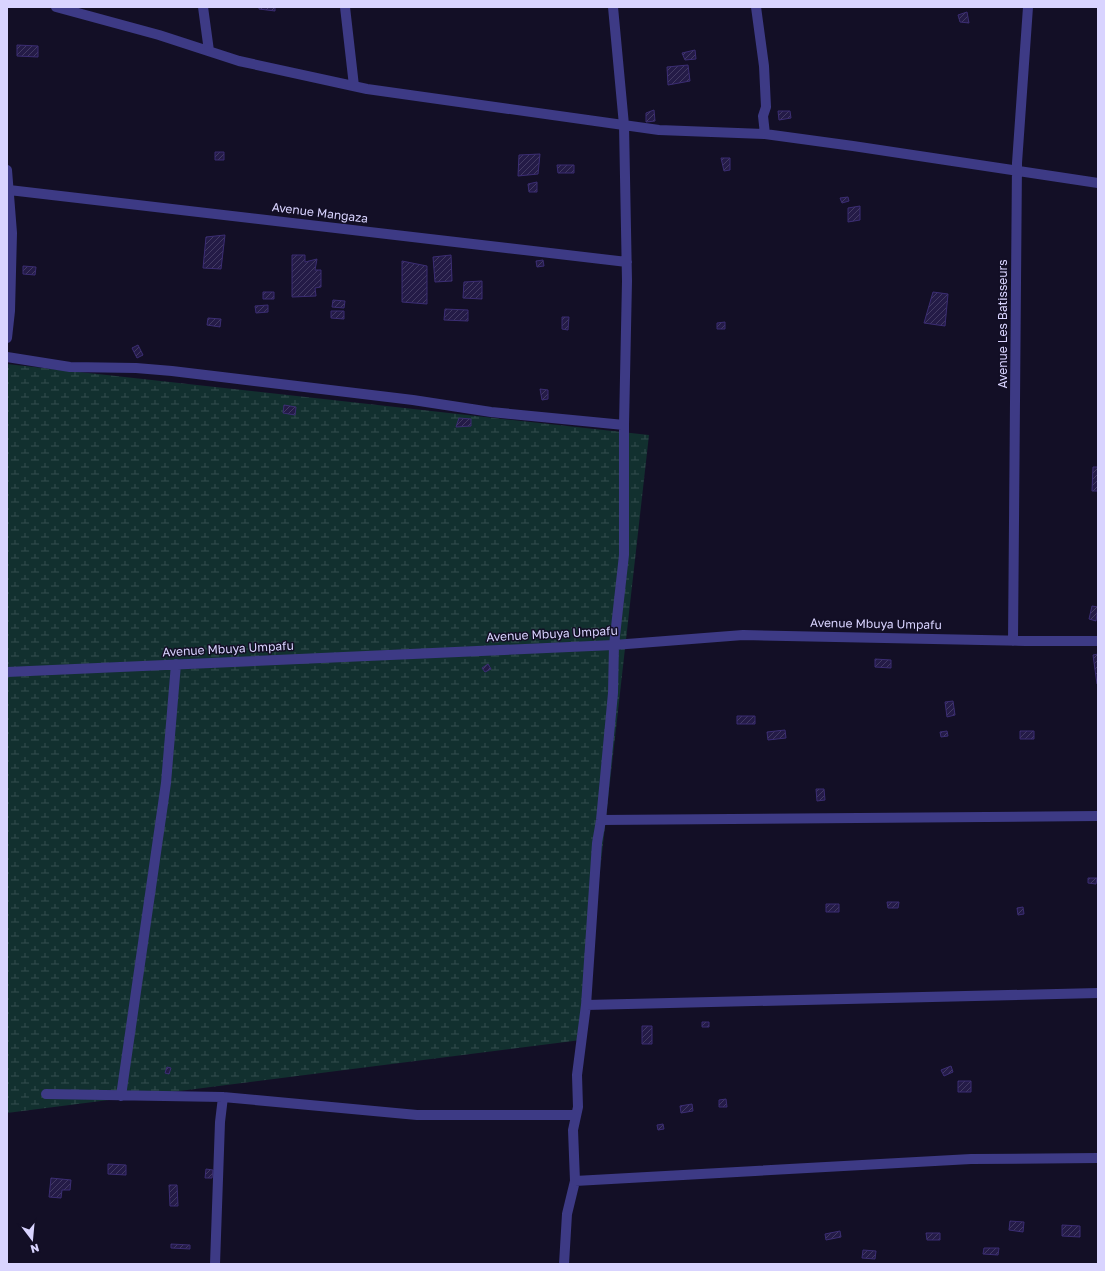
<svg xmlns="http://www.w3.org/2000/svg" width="1105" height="1271" viewBox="0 0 1105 1271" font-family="'Golos Text',sans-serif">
	<defs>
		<pattern id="wetland-marsh" width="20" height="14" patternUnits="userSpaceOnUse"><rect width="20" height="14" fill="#12302f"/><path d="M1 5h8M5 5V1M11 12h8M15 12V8" fill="none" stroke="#344d4e"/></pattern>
		<pattern id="building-hatch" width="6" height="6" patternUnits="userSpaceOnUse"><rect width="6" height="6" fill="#241b47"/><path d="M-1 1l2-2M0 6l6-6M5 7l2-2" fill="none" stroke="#433b63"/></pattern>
	</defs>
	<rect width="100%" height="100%" fill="#130f26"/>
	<path fill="url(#wetland-marsh)" d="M7 364 649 435 581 1040 7 1113Z"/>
	<path fill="url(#building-hatch)" stroke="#3b2d73" d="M259 7H275V11L259 9Z
		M967 12 969 23 960 22 958 15Z
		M17 45 38 46V57L17 56Z
		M695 50 696 59 685 60 682 53Z
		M688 65 690 81 668 85 667 67Z
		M654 110 655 121 646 122V113Z
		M778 111H790L791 118 779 120Z
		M215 152H224V160H215Z
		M540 154 538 174 518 176 519 155Z
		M721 158H730V170L724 171Z
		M557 165H574V173H558Z
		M537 182V192H529L528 184Z
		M848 197 849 201 842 203 840 198Z
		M860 206V220L848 222V208Z
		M225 235 221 269 203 268 206 237Z
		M292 255H305V262L317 259 315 270H321V287L315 288 316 296 292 297Z
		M451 255 452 281 435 282 433 257Z
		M543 260 544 266 537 267 536 261Z
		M402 261 427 266V304L402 302Z
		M23 266 36 267 35 275 23 274Z
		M482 281V299L463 298 464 282Z
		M263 292H274V299H263Z
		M933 292 948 294 945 326 924 323Z
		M333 300 345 301 344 308 332 307Z
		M268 305V312L256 313 255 306Z
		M445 309 468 310V321L444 320Z
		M331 311H344V319L331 318Z
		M562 317H569L568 330 562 329Z
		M208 318 221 319 220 327 207 325Z
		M725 322V329H717V323Z
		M138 345 143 355 137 358 132 348Z
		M540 389 548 390V399L542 400Z
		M284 405 296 407 295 415 283 413Z
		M459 418 471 419V426L456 427Z
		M1093 467H1098V491H1092Z
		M1092 606 1098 607 1096 621 1089 619Z
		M1098 654V684H1097L1093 655Z
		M875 659 891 660V668L875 667Z
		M488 664 491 669 485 672 482 668Z
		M953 701 955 715 947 717 945 702Z
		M737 716H755V724H737Z
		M785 730 786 738 768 740 767 732Z
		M947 731 948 736 941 737 940 732Z
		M1020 731H1034V739H1020Z
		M816 789H824L825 800 817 801Z
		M1088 878H1097L1096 884 1088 883Z
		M887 902H899L898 908H888Z
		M826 904H839V912H826Z
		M1023 907 1024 914 1018 915 1017 908Z
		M702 1022H709V1027H702Z
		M642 1026H652V1044H642Z
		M951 1066 953 1072 944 1076 941 1070Z
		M167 1067 171 1068 169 1074 165 1073Z
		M958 1081H971V1092H958Z
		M726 1099 727 1107H719V1100Z
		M692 1104 693 1111 681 1113 680 1106Z
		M663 1124 664 1129 658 1130 657 1125Z
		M108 1164 126 1165V1175L108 1174Z
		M206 1169 213 1170 212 1178H205Z
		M51 1178 71 1180 70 1190H62L61 1198 49 1197Z
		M169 1185H177L178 1206H170Z
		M1010 1221 1024 1222 1023 1232 1009 1230Z
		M1062 1225 1080 1226V1237L1062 1236Z
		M840 1231 841 1237 826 1240 825 1234Z
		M926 1233H940V1240H927Z
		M171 1244 190 1245V1249L171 1248Z
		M984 1248H999L998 1255 983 1254Z
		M863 1250 876 1251 875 1259 862 1258Z"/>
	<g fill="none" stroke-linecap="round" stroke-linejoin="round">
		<path stroke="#3d3a85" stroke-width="10" d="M56 7 159 35 239 61 367 89 659 130 765 134 853 146 1098 183
			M203 7 209 51
			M345 7 354 86
			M756 7 764 66 766 107 763 116 765 134
			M7 170 12 233 10 311 7 338
			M9 190 627 262
			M7 357 70 367 136 368 172 371 413 400 491 412 624 425
			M1013 641 1017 163 1028 7
			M7 672 614 645 743 635 1025 641H1098
			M601 820 1098 816
			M586 1005 1098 993
			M46 1094 223 1097 417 1115H576
			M121 1096 166 783 176 664
			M575 1181 971 1159 1098 1158
			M215 1264 220 1122 223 1097
			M564 1264 567 1214 575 1181 573 1130 578 1107 577 1075 586 1005 597 843 601 820 613 693 614 645 624 555V425L627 281 624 125 613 7"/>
	</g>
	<g text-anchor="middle" stroke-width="3" stroke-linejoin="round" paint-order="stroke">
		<g font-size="12" fill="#d9d4ff" stroke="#130f26">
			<text transform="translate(320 213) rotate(7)" y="4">Avenue Mangaza</text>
			<text transform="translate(1003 324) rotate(-90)" y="4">Avenue Les Batisseurs</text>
			<text transform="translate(876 624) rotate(1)" y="4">Avenue Mbuya Umpafu</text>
			<text transform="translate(552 634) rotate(-3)" y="4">Avenue Mbuya Umpafu</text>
			<text transform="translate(228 649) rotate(-3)" y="4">Avenue Mbuya Umpafu</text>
		</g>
	</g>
	<rect width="1105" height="1271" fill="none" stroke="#d9d4ff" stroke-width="16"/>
	<g transform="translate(32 1239) rotate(164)" stroke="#130f26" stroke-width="3" paint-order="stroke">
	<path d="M0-3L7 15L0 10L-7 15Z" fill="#d9d4ff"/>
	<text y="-6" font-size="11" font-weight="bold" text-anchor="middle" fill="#d9d4ff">N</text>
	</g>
</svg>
